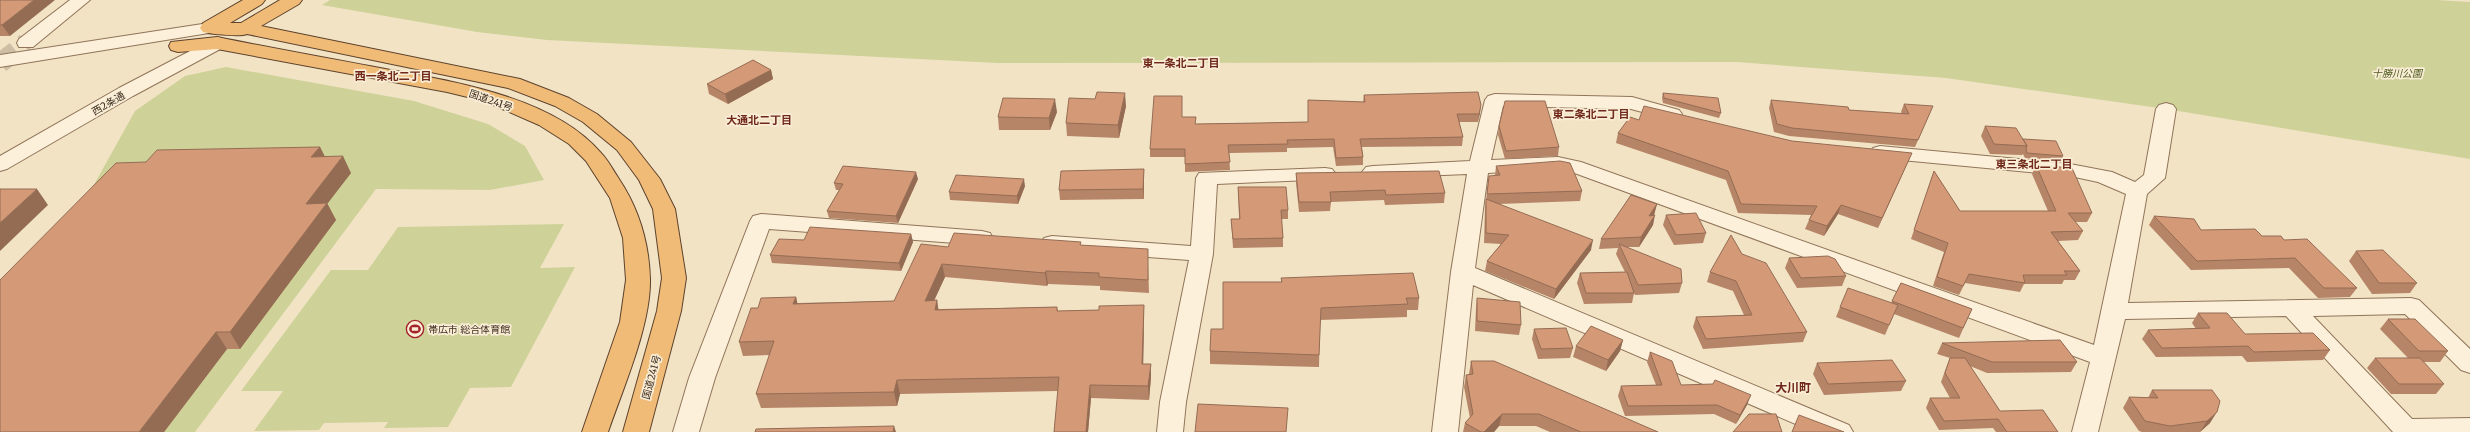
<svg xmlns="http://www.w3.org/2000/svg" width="2470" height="432" viewBox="0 0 2470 432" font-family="Merriweather,'Noto Sans JP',serif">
	<rect width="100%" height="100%" fill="#f2e3c5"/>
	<path fill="#ced298" d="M330 0H2436L2470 2V159L2166 109 1946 78 1737 62 997 63 547 40 477 32 322 5Z
		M226 67 414 101 488 124 525 146 544 180 490 190 376 189 195 432H0L86 199 135 111 185 76Z
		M564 224 540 268 575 267 511 387 470 388 448 427 384 428 388 422 324 423 319 430 254 431 283 391H241L331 270H368L398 227Z"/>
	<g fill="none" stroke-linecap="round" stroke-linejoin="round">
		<path stroke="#cebea4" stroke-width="20" stroke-dasharray="20 10" stroke-linecap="butt" d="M0 63 26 43"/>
		<defs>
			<path id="minor" d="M70 0H90L33 47H19L17 43 19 39Z
				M217 37 224 39 226 43 224 47 133 96 7 169 0 171V156L119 88Z
				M1495 94 1632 97 1679 110 1682 114 1679 118 1672 120 1631 109 1503 106 1491 160 1558 157 1581 162 2094 345 2126 194 2098 182 2070 176 1880 158 1873 156 1870 152 1873 148 1880 146 2070 164 2112 172 2135 182 2144 175 2156 109 2159 105 2166 103 2173 105 2176 109 2165 178 2147 194 2128 303 2411 298 2419 300 2470 349V373L2461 370 2405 314 2313 316 2412 419 2470 418V432H2393L2286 316 2125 319 2098 432H2072L2090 362 1569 171 1558 169 1488 173 1475 268 1849 425 1853 432H1814L1473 285 1458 432H1432L1451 272 1467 174 1373 178 1366 177 1362 172 1366 167 1373 166 1470 161 1485 100 1488 96Z
				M1325 168 1332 169 1336 174 1332 179 1217 184 1213 254 1186 402 1183 432H1157L1160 402 1189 260 1052 250 1044 248 1041 243 1044 238 1052 236 1191 246 1196 178 1199 173Z
				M761 214 982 231 990 233 993 238 990 243 982 245 769 229 715 378 699 432H673L689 378 750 221 753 216Z"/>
			<path id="tertiary" d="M209 23 215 24 218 28 215 32 0 67V55Z"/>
			<path id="trunk" d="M243 0H265L262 4 230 23H241L280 0H302L299 4 261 26 520 79 569 98 597 114 631 142 660 179 675 209 686 278 681 311 649 432H623L657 311 662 278 653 209 639 180 617 150 583 122 555 106 508 88 247 34C241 37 211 34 203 32L200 28 203 23Z
				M217 37C271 48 326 58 380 68 450 81 553 96 601 153 608 160 613 170 619 179 639 209 649 243 650 279 651 325 623 388 608 432H582L620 322 626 280 623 238 610 198 586 161 569 144 539 125 484 101 447 92 217 49 178 52 171 50 169 46 171 42Z"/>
		</defs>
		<use href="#minor" stroke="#907459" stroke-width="2"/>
		<use href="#tertiary" stroke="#907459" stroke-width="2"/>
		<use href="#trunk" stroke="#5d422d" stroke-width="2"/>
		<use href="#minor" fill="#fcf0da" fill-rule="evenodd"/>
		<use href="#tertiary" fill="#fcf0da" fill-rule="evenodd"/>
		<use href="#trunk" fill="#f0bb76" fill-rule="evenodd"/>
	</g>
	<path fill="#b68467" d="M0 0 10 36H0Z
		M771 70 773 79 728 104 709 94 707 84Z
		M1663 93 1721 113 1719 118 1663 103 1662 98Z
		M1364 95 1480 113 1478 122H1459L1463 137 1462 146 1362 147 1363 157V165L1336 166 1333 147 1287 148V152L1229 153 1230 170 1185 172V157H1150V149L1182 96V117L1196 124 1259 123 1308 122V100L1363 102Z
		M1771 100 1849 110 1902 114 1901 112 1904 104 1930 113 1915 147 1789 136 1774 132 1769 108Z
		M1126 106 1119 138 1067 136 1066 123Z
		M1057 112 1050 130H999L998 117Z
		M1639 120 1792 141 1908 162 1878 228 1838 214 1824 236 1805 229 1809 220 1811 215 1738 213 1726 180 1616 143 1618 133Z
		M1499 126 1559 147 1558 156 1505 159 1498 135Z
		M1985 126 2023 139 2063 156 2061 162 2025 158 2023 154 2022 155 1990 154 1981 136Z
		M320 147 325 157 351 173 327 203 336 220 240 349H227L164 432 146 162Z
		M2036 165 2092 213 2087 222H2075L2083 231 2078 240 2058 241 2080 271 2075 280H2064L2062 284H2024L2020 292 1965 283 1959 295 1933 286 1944 252 1911 239 1934 171 1960 211H2048L2032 174Z
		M1496 166 1582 191 1580 201 1499 204 1591 250 1554 299 1485 271 1487 261 1501 244 1484 243 1485 208 1489 176H1495Z
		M1144 169V199L1060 200 1059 190Z
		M1296 173 1445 193 1444 203 1385 205 1384 200 1331 202 1330 211 1299 212 1296 183Z
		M918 179 898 223 829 218 827 211 839 190H836L834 183Z
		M1025 186 1018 204 950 200 949 192Z
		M1238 187 1288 210V219H1281L1283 238V247L1233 248 1231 219H1239Z
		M1657 204 1654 216 1653 225 1639 247H1627L1682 283 1679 293 1635 295 1634 293 1632 303 1584 304 1577 283 1580 273 1625 272 1616 254 1618 248 1599 249 1601 239Z
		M1666 215 1706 233 1703 243 1674 245 1663 225Z
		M2154 216 2201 230 2262 236 2284 240 2357 288 2350 297 2318 298 2289 268 2191 270 2149 225Z
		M911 234 913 242 901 271 772 263 770 255 804 240Z
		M1081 245 1148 262 1149 293 1100 290V286L1048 284 1047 286 945 277 934 300H937L938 309 1057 307 1058 311 1099 310 1144 305V318L1143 364 1151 377 1149 400 1091 398 1088 432H1054L1058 391 900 394 897 406 761 408 756 394 770 355 743 356 739 342 758 308 796 297 797 303 894 301 948 247Z
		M2356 251 2417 283 2410 293 2372 294 2349 261Z
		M1742 254 1807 332 1803 342 1703 349 1693 327 1696 317 1744 315 1733 291 1707 282 1710 272Z
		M1789 258 1846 276 1842 286 1797 288 1785 268Z
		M1281 278 1419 298 1418 310H1407V317L1320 320 1319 367 1210 364V351L1223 329 1281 282Z
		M1901 283 1972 309 1959 338 1894 314 1885 335 1836 317 1840 307 1891 303Z
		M1477 298 1521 325 1519 335 1475 331 1476 308Z
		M2198 313 2245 334 2330 350 2323 360 2247 362 2242 356 2156 357 2142 339 2148 330 2196 329 2192 323Z
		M2388 319 2448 351 2440 362H2423L2444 384 2436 394H2391L2367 368 2375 358H2408L2380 329Z
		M1534 329 1573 348 1570 358 1538 359 1532 339Z
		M1623 340 1620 351 1606 371 1573 357 1576 346Z
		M1942 343 2077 362 2071 372 1987 373 1970 366 2000 411 2058 432H1996L1993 428 1939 430 1926 408 1930 398H1950L1941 382 1946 368 1950 358 1937 354Z
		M1650 352 1681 385 1747 405 1736 424 1714 414 1625 416 1618 396 1621 386 1656 385 1647 362Z
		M1471 361 1658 432H1550L1536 426H1499L1494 432H1463L1465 423 1470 418 1464 387 1466 375 1469 374Z
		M1817 363 1906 381 1901 391 1824 395 1813 374Z
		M2152 390 2210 423 2200 432H2142L2139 431 2123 408 2129 397 2148 398Z"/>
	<path fill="#946c54" d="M34 0H55L10 36 2 25Z
		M771 70 773 79 728 104 725 94Z
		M1125 93 1126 106 1119 138 1118 125Z
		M1055 99 1057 112 1050 130 1049 118Z
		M1481 105 1480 113 1478 122 1479 114Z
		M320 147 328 163 311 157Z
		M1912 153 1908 162 1878 228 1882 218Z
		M343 156 351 173 315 220 306 204Z
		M1144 169V199L1143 189Z
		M916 172 918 179 898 223 896 216Z
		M1024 179 1025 186 1018 204 1017 196Z
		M37 189 48 205 0 251V223Z
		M327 203 336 220 240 349 230 332Z
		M1657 204 1654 214 1647 226 1649 216Z
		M1841 205 1838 214 1824 236 1827 226Z
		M1655 215 1653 225 1639 247 1641 237Z
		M911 234 913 242 901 271 899 263Z
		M1593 240 1591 250 1554 299 1556 289Z
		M942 264 945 277 928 314 925 301Z
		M1046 271 1048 284 1047 286 1045 273Z
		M796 297 799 310 793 304Z
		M937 300 939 313 935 310Z
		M1144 305V318L1143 377 1142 364Z
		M216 332 227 349 164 432H139Z
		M1623 340 1620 351 1606 371 1608 360Z
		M1151 364V377L1149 400 1148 386Z
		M897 380 900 394 897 406 894 392Z
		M1090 385 1091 398 1088 432H1086Z
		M1751 395 1747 405 1736 424 1740 415Z
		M2217 412 2210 423 2200 432 2207 421Z
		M1502 414 1499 426 1494 432H1484Z
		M894 426 896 432H893Z"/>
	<path fill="#d49a78" stroke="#946c54" d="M0 0H34L2 25H0Z
		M753 60 771 70 725 94 707 84Z
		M1097 92 1125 93 1118 125 1066 123 1069 98 1095 99Z
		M1478 92 1481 105 1479 114H1457L1463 137 1360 139 1363 157 1336 158 1334 139 1287 140 1288 144 1228 145 1230 162 1185 164V149H1150L1154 96H1182V117H1196L1195 124 1259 123 1308 122V100L1365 102 1364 95Z
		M1663 93 1718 98 1721 113 1664 98Z
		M1003 98 1055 99 1049 118 998 117Z
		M1771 100 1848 107 1849 110 1909 114 1904 104 1933 106 1918 140 1792 128 1777 124Z
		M1505 101H1545L1559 147 1506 151 1499 126Z
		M1644 106 1792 141 1912 153 1882 218 1841 205 1827 226 1809 220 1817 206 1741 204 1728 171 1618 133 1630 117 1639 120Z
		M1985 126 2016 128 2027 146 1994 144Z
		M2023 139 2056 141 2063 156 2027 153 2026 149 2027 146Z
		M320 147 311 157 343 156 306 204 327 203 230 332H216L139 432H0V280L116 163 146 162 157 150Z
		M1560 161 1570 163 1582 191 1487 194 1489 176 1500 175 1496 166Z
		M2036 165 2072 168 2092 213H2068L2083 231 2051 232 2080 271H2064L2067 275H2023L2025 283 1969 274 1963 286 1937 277 1948 243 1914 230 1934 171 1960 211H2056Z
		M843 166 916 172 896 216 827 211 843 184 834 183Z
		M1144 169 1143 189 1059 190 1061 171Z
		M1439 171 1445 193 1386 195 1385 190 1330 192 1331 202H1299L1296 173Z
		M956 175 1024 179 1017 196 949 192Z
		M1238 187H1286L1288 210H1281L1283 238 1233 239 1231 219H1240Z
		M0 189H37L0 223Z
		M1631 195 1657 204 1649 216 1655 215 1641 237 1601 239Z
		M1486 199 1593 240 1556 289 1487 261 1509 235 1486 233Z
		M1696 213 1706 233 1676 235 1666 215Z
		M2154 216 2194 219 2201 230 2255 229 2262 236H2281L2284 240 2307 239 2357 288H2324L2295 258 2197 261Z
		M810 227 911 234 899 263 770 255 779 239 804 240Z
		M954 233 1081 242 1080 245 1148 249V280L1099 277V273L1046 271 1045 273 942 264 925 301 937 300 935 310 1057 307V311L1099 310V306L1144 305 1142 364H1151L1148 386 1090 385 1086 432H1054L1059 377 897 380 894 392 756 394 774 341 739 342 751 308H758L761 298 796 297 793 304 894 301 921 244 948 247Z
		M1731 235 1742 254 1766 263 1807 332 1706 339 1696 317 1752 315 1736 281 1710 272Z
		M1619 244 1681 269 1682 283 1638 285Z
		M2383 250 2417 283H2379L2356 251Z
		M1828 256 1835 259 1846 276 1801 278 1789 258Z
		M1627 272 1634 293H1586L1580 273Z
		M1413 273 1419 298H1406L1408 304 1321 308 1319 355 1210 351 1211 329H1223V282H1282L1281 278Z
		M1901 283 1972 309 1963 328 1892 301Z
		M1848 288 1898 305 1889 325 1840 307Z
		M1477 298 1520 302 1521 325 1477 321Z
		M2198 313H2227L2245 334 2313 333 2330 350 2254 352 2248 346 2162 348 2148 330 2210 328Z
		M2388 319H2415L2448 351H2419Z
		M1591 326 1623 340 1608 360 1576 346Z
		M1566 328 1573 348 1541 349 1534 329Z
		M2060 340 2077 362H1992L1942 343Z
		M1650 352 1672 361 1681 385 1713 384 1715 380 1751 395 1740 415 1717 405 1628 406 1621 386 1662 385Z
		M1950 358H1965L2000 411 2043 410 2058 432H2007L1998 419 1944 421 1930 398H1960L1945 373Z
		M2375 358H2420L2444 384H2399Z
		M1892 360 1906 381 1828 384 1817 363Z
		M1471 361H1494L1658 432H1581L1539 414H1502L1484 432H1481L1465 423 1473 414 1466 375 1473 374Z
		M2152 390H2212L2220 401 2217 412 2207 421 2170 426 2145 421 2129 397 2158 398Z
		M1198 404 1288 408 1286 432H1195Z
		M1749 414H1776L1782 432H1733Z
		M1799 415 1844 432H1792Z
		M894 426 893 432H755L756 429Z"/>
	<defs>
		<symbol id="stadium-ring" viewBox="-11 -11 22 22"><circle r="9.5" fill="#f9edd6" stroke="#a4232a" stroke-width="1.5"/><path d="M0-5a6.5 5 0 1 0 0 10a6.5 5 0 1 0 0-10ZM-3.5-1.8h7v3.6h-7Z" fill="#a4232a"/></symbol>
	</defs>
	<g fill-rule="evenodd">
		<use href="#stadium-ring" x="405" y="319" width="20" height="20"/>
	</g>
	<g text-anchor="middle" stroke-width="3.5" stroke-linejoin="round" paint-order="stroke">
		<g font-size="10" font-style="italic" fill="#515d23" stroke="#f9edd6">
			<text x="2397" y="77">十勝川公園</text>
		</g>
		<g font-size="10" fill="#3e2c1e" stroke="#f9edd6">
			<text transform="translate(491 100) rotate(19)" y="4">国道241号</text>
			<text transform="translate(108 103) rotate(-30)" y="4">西2条通</text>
			<text transform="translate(651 377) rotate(-75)" y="4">国道241号</text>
		</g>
		<g font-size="10" fill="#3e2c1e" stroke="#f9edd6" text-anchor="start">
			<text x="428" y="333">帯広市 総合体育館</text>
		</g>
		<g font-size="11" font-weight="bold" fill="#6f281a" stroke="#f9edd6">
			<text x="1181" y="67">東一条北二丁目</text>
			<text x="393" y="80">西一条北二丁目</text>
			<text x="1591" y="118">東二条北二丁目</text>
			<text x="759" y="124">大通北二丁目</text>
			<text x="2034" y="168">東三条北二丁目</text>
		</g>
		<g font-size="12" font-weight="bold" fill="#6f281a" stroke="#f9edd6">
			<text x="1793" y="392">大川町</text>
		</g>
	</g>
</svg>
